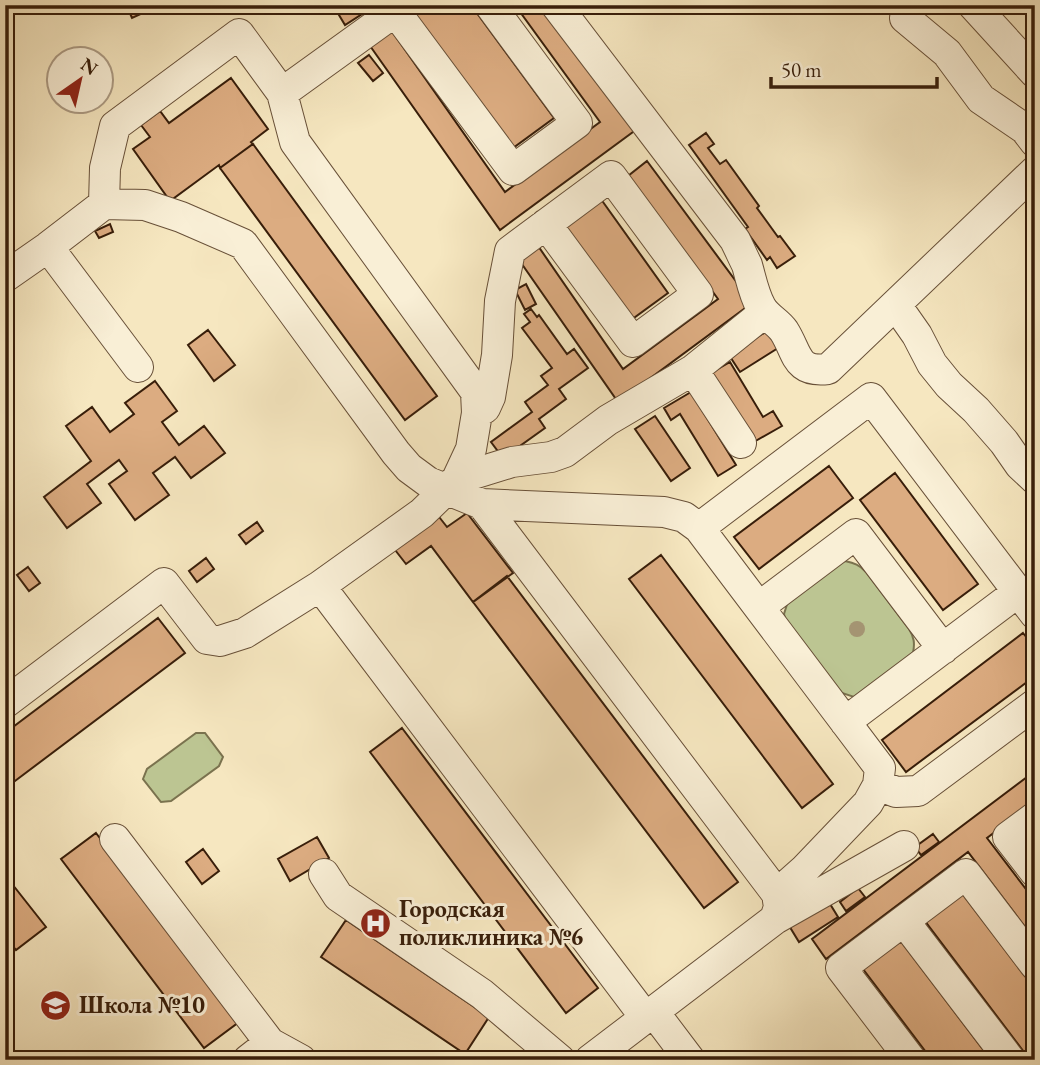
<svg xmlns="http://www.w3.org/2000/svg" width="1040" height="1065" viewBox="0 0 1040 1065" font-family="'EB Garamond',serif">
	<rect width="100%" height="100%" fill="#f6e7c0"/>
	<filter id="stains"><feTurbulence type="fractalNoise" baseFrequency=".00286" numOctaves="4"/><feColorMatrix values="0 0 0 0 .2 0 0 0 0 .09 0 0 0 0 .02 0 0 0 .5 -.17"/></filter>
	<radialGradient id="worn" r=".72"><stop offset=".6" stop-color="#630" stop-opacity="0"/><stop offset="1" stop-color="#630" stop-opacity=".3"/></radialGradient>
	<path fill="#bcc592" stroke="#7a724e" stroke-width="2" d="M845 561C854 563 860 565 866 572L909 629C914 637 915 643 913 653L854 697 839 692 786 622 784 614 789 598 836 563Z
		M196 733H205L223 757 219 766 171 801 161 802 143 779 147 769Z"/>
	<path fill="#dcac81" stroke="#381e0a" stroke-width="2" d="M134 5H140L143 13 132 18 128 9Z
		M333 5H376L345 25Z
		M418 5H471L554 118 513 148 411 10Z
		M515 5H546L637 129 500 230 368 43 389 27 505 192 600 122Z
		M369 55 383 73 373 81 358 63Z
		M231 78 268 129 251 142 253 144 220 168 219 165 170 201 133 149 150 137 141 125 160 111 169 123Z
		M706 133 714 144 708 148 720 164 726 160 759 206 757 208 778 237 780 236 795 256 777 268 770 257 767 260 745 229 748 227 689 145Z
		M253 144 437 396 405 420 220 168Z
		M647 161 752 303 618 402 517 257 536 243 623 369 718 299 628 176Z
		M598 195 668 293 631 320 561 222Z
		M110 224 113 232 99 238 95 231Z
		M526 284 536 304 525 310 515 290Z
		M531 309 537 317 539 315 567 354 574 349 588 368 559 389 566 399 539 419 545 428 503 458 491 442 532 412 525 402 548 385 541 376 552 368 522 328 530 322 524 314Z
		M775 326 786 343 740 372 729 355Z
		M208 330 235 365 214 381 188 345Z
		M730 362 763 417 773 411 782 426 752 443 711 373Z
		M155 381 177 411 162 422 179 445 204 426 225 453 191 478 175 457 153 473 169 495 135 520 109 484 127 471 119 460 87 484 101 503 67 528 44 497 91 461 66 426 92 407 110 432 134 414 125 403Z
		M691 392 736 465 718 476 680 414 671 420 664 408Z
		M655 416 690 468 671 481 635 429Z
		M829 466 853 498 759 569 734 537Z
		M895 473 978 584 943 610 860 500Z
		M436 513 447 527 467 513 513 573 473 602 431 546 406 564 392 546Z
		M257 522 263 531 246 544 239 535Z
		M661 555 833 784 802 808 629 579Z
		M206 558 214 569 197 582 189 571Z
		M28 567 40 583 29 591 17 575Z
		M507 576 738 882 704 908 473 602Z
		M158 618 185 653 7 787 5 785V733Z
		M1023 633 1035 648V676L906 772 882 740Z
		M402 728 598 988 566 1013 370 752Z
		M1035 771V802L987 838 1035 901V940L968 852 826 959 812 939Z
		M96 833 239 1022 204 1048 61 859Z
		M933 834 939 842 921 855 915 847Z
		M317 837 329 858 290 881 278 859Z
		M203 849 219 871 202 884 186 862Z
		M5 875 46 927 16 950 5 936Z
		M858 888 865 897 846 911 840 902Z
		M962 893 1035 989V1060H1030L925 921Z
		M827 899 838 917 799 942 788 924Z
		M346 920 489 1017 465 1054 321 957Z
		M901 941 991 1060H932L863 969Z"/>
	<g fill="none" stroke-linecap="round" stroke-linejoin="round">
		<defs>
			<path id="minor" d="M556 5 735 240C739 248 743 257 747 265 751 279 754 295 761 307 766 317 777 321 784 331 798 353 795 373 828 369L1035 171
				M973 5 1035 73
				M395 11 513 170 577 123 490 5
				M905 18 947 53 981 99 1025 129 1035 142
				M104 204 145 205 181 217 243 244 396 453 409 468 428 482 482 504 664 512 684 517 699 528 880 768 878 785 868 803 804 870 777 894 779 907 775 919
				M104 204 105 168 115 126 239 34 282 93 404 5
				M48 247 138 367
				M5 277 48 247 104 204
				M896 305 917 335 932 364 949 385 976 410 1004 442 1020 465 1035 479
				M693 370 741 443
				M477 413 485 408 490 397 497 355 500 301 510 251 611 176 698 294 633 342 546 224
				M457 479 512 462 551 457 565 452 608 420 693 370 764 313
				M482 504 777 894
				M699 528 871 398 1018 592
				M320 586 645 1017
				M759 607 856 534 943 649
				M5 703 164 583 207 639 220 641 245 633 320 586 422 513 457 479 471 449 477 413 476 392 295 142 282 93
				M845 722 1018 592 1035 614
				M878 785 896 792 918 791 1035 704
				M1035 817 1008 837 1035 872
				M115 839 270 1043 301 1060
				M324 874 338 896 482 994 560 1060
				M904 921 1010 1060
				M653 1011 690 1060
				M248 1060 270 1043
				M590 1060 775 919 904 846
				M911 1060 841 968 966 874 1035 965"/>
		</defs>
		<use href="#minor" stroke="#685038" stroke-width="32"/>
		<use href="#minor" stroke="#f9efd6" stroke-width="30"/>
	</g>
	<circle fill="#a49472" cx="857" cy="629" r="8"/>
	<defs>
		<symbol id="hospital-disc" viewBox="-11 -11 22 22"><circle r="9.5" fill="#8f2418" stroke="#f9efd6"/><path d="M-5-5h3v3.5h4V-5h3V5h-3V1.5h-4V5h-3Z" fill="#fff"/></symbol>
		<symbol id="school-disc" viewBox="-11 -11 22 22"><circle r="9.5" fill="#8f2418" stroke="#f9efd6"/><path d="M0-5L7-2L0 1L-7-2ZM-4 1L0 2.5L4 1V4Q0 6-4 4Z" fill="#fff"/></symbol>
	</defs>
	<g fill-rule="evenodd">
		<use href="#hospital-disc" x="358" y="906" width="35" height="35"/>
		<use href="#school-disc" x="38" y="988" width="35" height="35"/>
	</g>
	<g text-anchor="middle" stroke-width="6" stroke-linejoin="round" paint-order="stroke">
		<g font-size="24" font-weight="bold" fill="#381e0a" stroke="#f9efd6" text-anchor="start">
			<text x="399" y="917">Городская<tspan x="399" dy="28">поликлиника №6</tspan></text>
			<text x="79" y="1013">Школа №10</text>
		</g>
	</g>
	<rect width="1040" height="1065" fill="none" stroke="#f6e7c0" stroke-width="28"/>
	<rect x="7" y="7" width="1026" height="1051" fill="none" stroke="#381e0a" stroke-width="3.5"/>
	<rect x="14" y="14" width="1012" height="1037" fill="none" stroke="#381e0a" stroke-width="2"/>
	<g transform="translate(80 80) rotate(34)"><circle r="33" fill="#f9efd6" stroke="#ac9b84" stroke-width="2"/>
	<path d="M0-5L12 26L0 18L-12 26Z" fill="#8f2418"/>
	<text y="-10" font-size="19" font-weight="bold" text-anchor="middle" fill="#381e0a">N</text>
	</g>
	<path d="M771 77v10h166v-10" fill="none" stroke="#381e0a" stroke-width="3.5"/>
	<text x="781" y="77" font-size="21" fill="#381e0a" stroke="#f9efd6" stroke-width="5" paint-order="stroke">50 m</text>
	<rect width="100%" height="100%" filter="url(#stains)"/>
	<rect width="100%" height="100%" fill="url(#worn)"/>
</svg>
